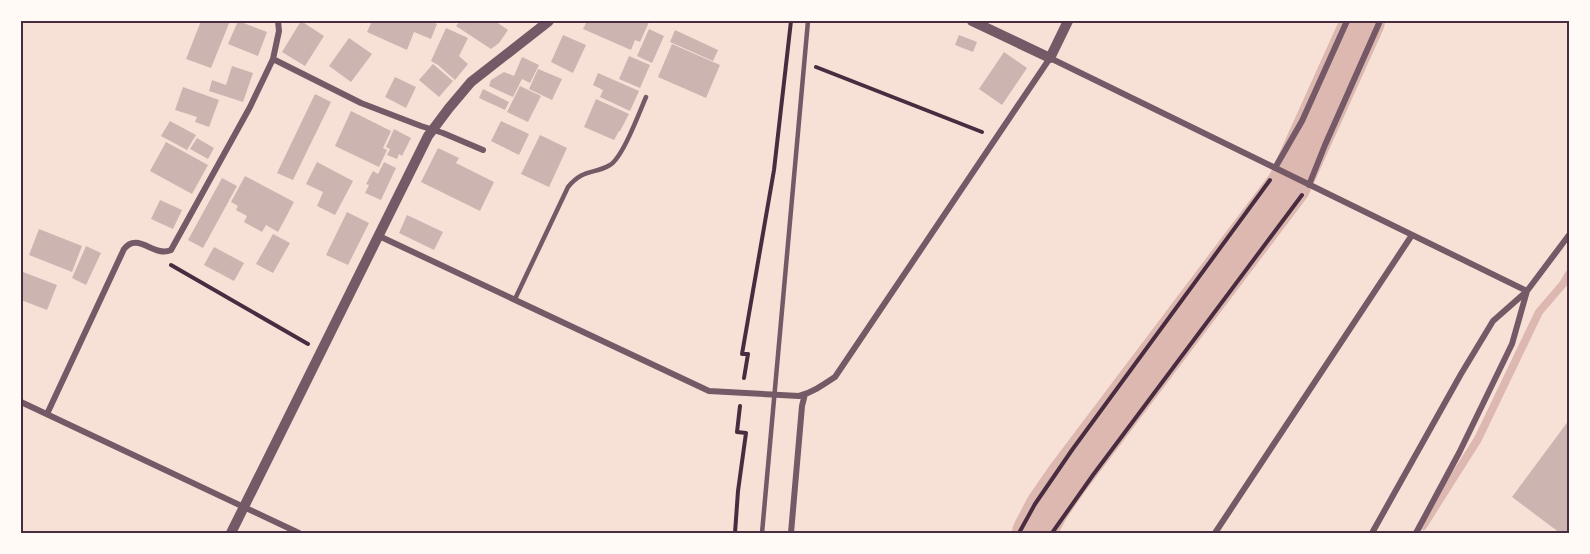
<svg xmlns="http://www.w3.org/2000/svg" width="1590" height="554" viewBox="0 0 1590 554" font-family="Ubuntu,sans-serif">
	<rect width="100%" height="100%" fill="#f7e1d7"/>
	<g fill="none" stroke-linecap="round" stroke-linejoin="round">
		<path stroke="#dcb8b0" stroke-width="8" d="M1423 526 1478 439 1539 312 1563 284 1569 274"/>
		<path stroke="#dcb8b0" stroke-width="44" d="M1034 533 1047 508 1067 479 1289 185 1363 21"/>
	</g>
	<path fill="#ccb4b1" d="M201 21H230L211 68 186 59Z
		M238 21 267 32 258 56 228 44Z
		M301 21 324 36 305 66 282 52Z
		M372 21H430L437 24 431 39 414 32 407 50 367 32Z
		M460 21H495L508 30 499 43 491 49 456 26Z
		M587 21H648L649 22 640 42 635 40 631 50 583 29Z
		M446 28 468 38 459 56 468 64 455 80 438 65 431 61Z
		M649 29 664 36 652 63 637 56Z
		M675 30 718 50 713 61 670 42Z
		M563 35 586 45 573 73 551 62Z
		M959 35 977 42 973 52 955 45Z
		M349 38 372 54 351 82 329 66Z
		M672 44 720 65 706 98 658 77Z
		M1004 52 1027 68 1002 105 979 89Z
		M629 56 650 65 640 88 619 79Z
		M522 57 539 65 530 83 522 79 513 97 489 86 491 80 504 72 514 76Z
		M433 64 453 81 439 97 419 80Z
		M232 66 253 73 243 102 209 91 212 80 226 85Z
		M538 69 562 79 552 100 529 89Z
		M598 73 639 91 630 111 600 97 603 90 593 85Z
		M395 77 416 87 406 108 385 97Z
		M520 86 541 96 528 122 507 112Z
		M183 87 219 100 209 127 195 122 197 117 175 110Z
		M483 89 509 102 505 110 479 98Z
		M315 94 331 102 293 180 277 173Z
		M596 99 629 114 620 131H619L614 140 584 127Z
		M351 111 391 131 383 148 387 150 379 167 335 146Z
		M170 121 196 135 187 150 161 136Z
		M501 121 529 134 519 155 491 141Z
		M394 129 411 138 402 156 399 154 397 159 387 155 390 149 386 147Z
		M540 135 567 148 549 187 521 174Z
		M197 138 214 148 208 159 190 149Z
		M166 142 208 165 192 194 150 171Z
		M438 148 459 158 456 163 494 182 480 211 421 182Z
		M317 162 353 181 335 215 317 206 323 192 306 184Z
		M384 162 396 168 381 200 365 193 369 185 366 184 373 171 378 174Z
		M245 176 294 202 278 232 266 225 262 232 244 222 247 216 236 210 238 206 231 202Z
		M222 178 237 186 203 248 188 240Z
		M160 200 182 210 173 229 151 219Z
		M347 212 369 223 348 265 326 255Z
		M407 215 443 232 434 250 399 233Z
		M39 229 82 246 72 272 29 255Z
		M273 234 290 243 273 273 256 264Z
		M86 246 101 253 86 285 72 278Z
		M214 247 244 263 234 281 204 265Z
		M23 272 57 285 47 310 21 300V277Z
		M1569 420V533H1560L1512 497Z"/>
	<g fill="none" stroke-linecap="round" stroke-linejoin="round">
		<path stroke="#4a2c40" stroke-width="4" d="M816 67 982 132
			M171 265 308 344
			M744 378 748 354H742L774 170 791 21
			M735 533 738 491 746 433 737 432 740 406
			M1019 533 1035 504 1072 450 1270 180
			M1052 533 1093 475 1302 195"/>
		<path stroke="#755966" stroke-width="4.5" d="M515 299 568 187C584 168 593 175 610 165 623 157 639 113 646 97
			M762 533 808 21"/>
		<path stroke="#755966" stroke-width="6" d="M273 59 361 103 421 126 443 133 483 150
			M1275 168 1302 121 1347 21
			M1309 185 1325 145 1380 21
			M379 236 709 391 799 396C813 392 823 385 835 377L1050 58 1527 291 1512 344 1459 453 1416 533
			M21 402 299 533
			M47 414 124 249C138 231 154 258 171 250L250 107 273 59 279 31 278 21
			M791 533 802 406 805 394
			M1215 533 1412 235
			M1372 533 1461 374 1493 321 1527 291 1569 235"/>
		<path stroke="#755966" stroke-width="10" d="M972 21 1050 58 1068 21
			M231 533 428 136 449 108 471 82 549 21"/>
	</g>
	<rect width="1590" height="554" fill="none" stroke="#fffaf5" stroke-width="45"/>
	<rect x="22" y="22" width="1546" height="510" fill="none" stroke="#4a2c40" stroke-width="2"/>
</svg>
